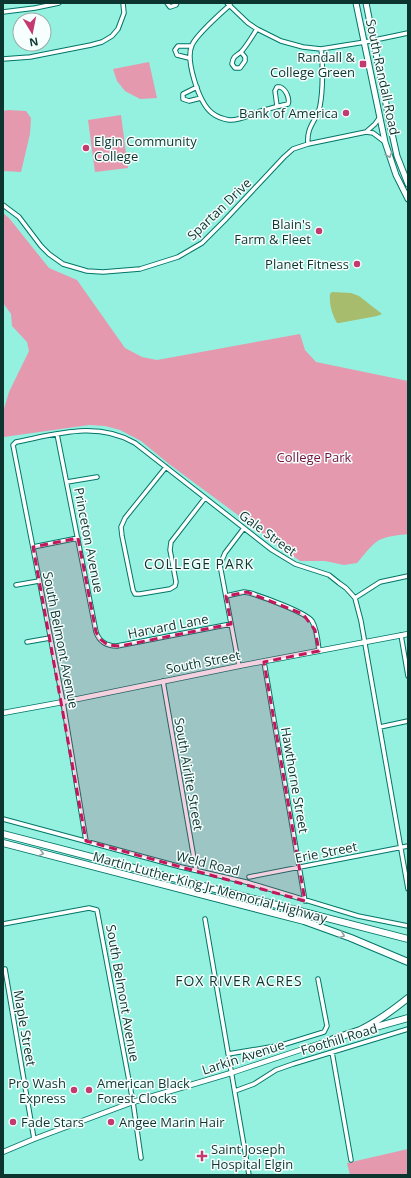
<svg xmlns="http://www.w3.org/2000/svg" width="411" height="1178" viewBox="0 0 411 1178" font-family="'Open Sans',sans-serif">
	<rect width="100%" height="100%" fill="#94f0df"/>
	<path fill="#e599ae" d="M149 62 157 98 140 99 125 91 117 81 113 69Z
		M8 110 26 111 31 118 30 134 21 172 3 171V111Z
		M121 115 128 168 95 172 88 120Z
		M3 213 9 218 49 268 77 280 125 348 142 357 157 360 300 334 305 350 316 362 408 381V534C399 535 388 536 379 540 372 544 362 557 357 563L344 565 325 561H300L169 464 141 441 120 430 105 426 89 425 4 437 3 412 9 392 29 351 27 342 12 326 11 314 3 303Z
		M408 1149V1175H350L347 1163Z"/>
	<path fill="#a7bc6c" d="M332 292 351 293 359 296 382 314 377 316 339 323H337C332 315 329 303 330 294Z"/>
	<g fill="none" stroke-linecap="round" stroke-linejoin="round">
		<defs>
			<path id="street" d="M167 3 170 7 176 5 177 3
				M227 3 248 23 257 29 281 41 303 47 321 49 365 42 408 33
				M230 5C220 14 197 34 192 45 185 60 199 103 212 113 217 117 223 119 229 120 239 121 249 115 258 112 268 109 278 106 288 104 290 99 286 89 280 87H277L275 91 277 106
				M3 12 35 8 59 3
				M241 52 245 57V61L240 68H235L232 64C233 56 236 56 241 52 246 47 253 35 257 29
				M189 58 177 55 175 50 178 46H191
				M3 59 30 57 91 45 102 42 112 36 118 29 124 13 123 3
				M197 87 183 94V99L189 101 201 98
				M366 132 375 124 380 117
				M308 144C306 126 317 121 320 106 323 90 323 64 321 49
				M3 205 19 217 41 246 49 254 63 264 87 271 103 272 140 269 178 257 202 243 224 221 284 157 293 149 308 144 366 132 373 133 385 142
				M57 434 96 632C99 641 106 646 117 646L231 624
				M166 467 125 518 121 527 122 536 133 590 135 594H140L170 589 175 586 176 582 170 550 171 542 205 498
				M67 482 97 477
				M33 547 78 538
				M16 585 39 581
				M226 596 244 592 250 593C263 597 305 612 312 621 317 629 318 642 319 651
				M355 598 380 582 408 576
				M401 635 408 676
				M27 642 50 638
				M264 662 305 901
				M239 666 220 565 225 553 244 528
				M163 681 196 870
				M380 727 408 721
				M3 819 181 867 246 882 358 916 408 926
				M86 841 63 702 13 445 16 442C57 434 97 421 135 443L272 550 295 564 329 575 339 583 346 588 355 598 361 621 408 889
				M249 877 408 846
				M205 919 249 1175
				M3 924 89 908 97 910 133 1102 141 1158
				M5 969 34 1139
				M332 1052 351 1160
				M228 1054 282 1045 324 1032 327 1026 318 979
				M235 1091 254 1084 276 1070 293 1064 408 1029"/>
			<path id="secondary" d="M3 713 63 702 239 666 408 634
				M3 1152 34 1139 133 1102 231 1073 333 1039"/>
			<path id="primary" d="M356 3 385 142 396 175 408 199
				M366 3 391 129 397 156 408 184"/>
			<path id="highway" d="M3 834 408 939
				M3 843 304 921 351 938 408 962
				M365 1030 408 1018
				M333 1039C342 1036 351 1033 360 1030 377 1022 393 1010 408 998"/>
		</defs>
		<use href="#street" stroke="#007669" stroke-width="5.5"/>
		<use href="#secondary" stroke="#007669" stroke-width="6"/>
		<use href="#primary" stroke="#007669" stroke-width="7"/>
		<use href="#highway" stroke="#007669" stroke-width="8"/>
		<use href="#street" stroke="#fff" stroke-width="3.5"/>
		<use href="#secondary" stroke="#fff" stroke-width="4.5"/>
		<use href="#primary" stroke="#fff" stroke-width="5"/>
		<use href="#highway" stroke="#fff" stroke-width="6"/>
	</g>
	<defs><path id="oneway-chevron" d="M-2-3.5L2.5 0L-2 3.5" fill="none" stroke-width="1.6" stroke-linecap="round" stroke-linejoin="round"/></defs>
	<g stroke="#92a4a1">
		<use href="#oneway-chevron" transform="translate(389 155) rotate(71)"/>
		<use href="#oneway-chevron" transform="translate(41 853) rotate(15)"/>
		<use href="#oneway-chevron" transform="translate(342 935) rotate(21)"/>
	</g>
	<path fill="#c2185b" fill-opacity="0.2" stroke="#c2185b" stroke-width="3" stroke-dasharray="8 5" stroke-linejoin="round" d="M78 538 96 632 100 639 108 645 120 646 231 624 226 596 247 592 303 614 315 630 319 651 264 662 305 901 86 841 33 547Z"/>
	<g fill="#c4396f" stroke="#f6fffd" stroke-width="1.5">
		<rect x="359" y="60" width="8" height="8" rx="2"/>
		<circle cx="346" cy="113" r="4"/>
		<circle cx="86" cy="148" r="4"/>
		<circle cx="319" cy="231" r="4"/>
		<circle cx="357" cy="264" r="4"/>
		<circle cx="74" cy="1090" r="4"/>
		<circle cx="89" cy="1090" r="4"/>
		<circle cx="13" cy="1122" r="4"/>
		<circle cx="111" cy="1122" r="4"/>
		<path d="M200 1150h4v4h4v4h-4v4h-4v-4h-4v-4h4z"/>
	</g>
	<g text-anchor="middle" stroke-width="3" stroke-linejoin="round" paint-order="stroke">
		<g font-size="13" fill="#0c352f" stroke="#f6fffd" text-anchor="end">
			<text x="355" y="62">Randall &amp;<tspan x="355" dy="15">College Green</tspan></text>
			<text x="338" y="118">Bank of America</text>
			<text x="94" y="146" text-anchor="start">Elgin Community<tspan x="94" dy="15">College</tspan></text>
			<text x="311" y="229">Blain's<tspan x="311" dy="15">Farm &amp; Fleet</tspan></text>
			<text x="349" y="269">Planet Fitness</text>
			<text x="66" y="1088">Pro Wash<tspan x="66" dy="15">Express</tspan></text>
			<text x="97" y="1088" text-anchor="start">American Black<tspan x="97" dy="15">Forest Clocks</tspan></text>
			<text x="21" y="1127" text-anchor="start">Fade Stars</text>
			<text x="119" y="1127" text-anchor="start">Angee Marin Hair</text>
			<text x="211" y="1154" text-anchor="start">Saint Joseph<tspan x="211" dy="15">Hospital Elgin</tspan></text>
		</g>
		<g font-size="13" fill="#0c352f" stroke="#f6fffd">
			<text transform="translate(383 77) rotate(78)" y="5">South Randall Road</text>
			<text transform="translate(219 209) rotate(-44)" y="5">Spartan Drive</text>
			<text transform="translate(268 533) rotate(36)" y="5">Gale Street</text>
			<text transform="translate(89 540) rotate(79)" y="5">Princeton Avenue</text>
			<text transform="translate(168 626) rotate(-11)" y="5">Harvard Lane</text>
			<text transform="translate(61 640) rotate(79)" y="5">South Belmont Avenue</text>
			<text transform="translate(203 662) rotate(-11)" y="5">South Street</text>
			<text transform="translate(189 774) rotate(80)" y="5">South Airlite Street</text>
			<text transform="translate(295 780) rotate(80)" y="5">Hawthorne Street</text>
			<text transform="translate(326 852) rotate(-11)" y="5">Erie Street</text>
			<text transform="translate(208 863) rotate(14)" y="5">Weld Road</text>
			<text transform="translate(210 887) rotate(15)" y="5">Martin Luther King Jr Memorial Highway</text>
			<text transform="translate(123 993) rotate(80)" y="5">South Belmont Avenue</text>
			<text transform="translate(25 1028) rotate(80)" y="5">Maple Street</text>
			<text transform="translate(339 1039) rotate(-17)" y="5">Foothill Road</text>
			<text transform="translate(243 1057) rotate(-18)" y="5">Larkin Avenue</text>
		</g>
		<g font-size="13" fill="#76103c" stroke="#f6fffd">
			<text x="314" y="462">College Park</text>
		</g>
		<g font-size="14" letter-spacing="1" fill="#0c352f" stroke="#f6fffd">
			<text x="199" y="569">COLLEGE PARK</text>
			<text x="239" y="986">FOX RIVER ACRES</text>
		</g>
	</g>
	<rect width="411" height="1178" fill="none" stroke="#0c352f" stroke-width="8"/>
	<g transform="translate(32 32) rotate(170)"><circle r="19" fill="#f6fffd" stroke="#98aeab"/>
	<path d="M0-3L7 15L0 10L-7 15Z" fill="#c4396f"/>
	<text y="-6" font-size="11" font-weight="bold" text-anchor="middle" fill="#0c352f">N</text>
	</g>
</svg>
